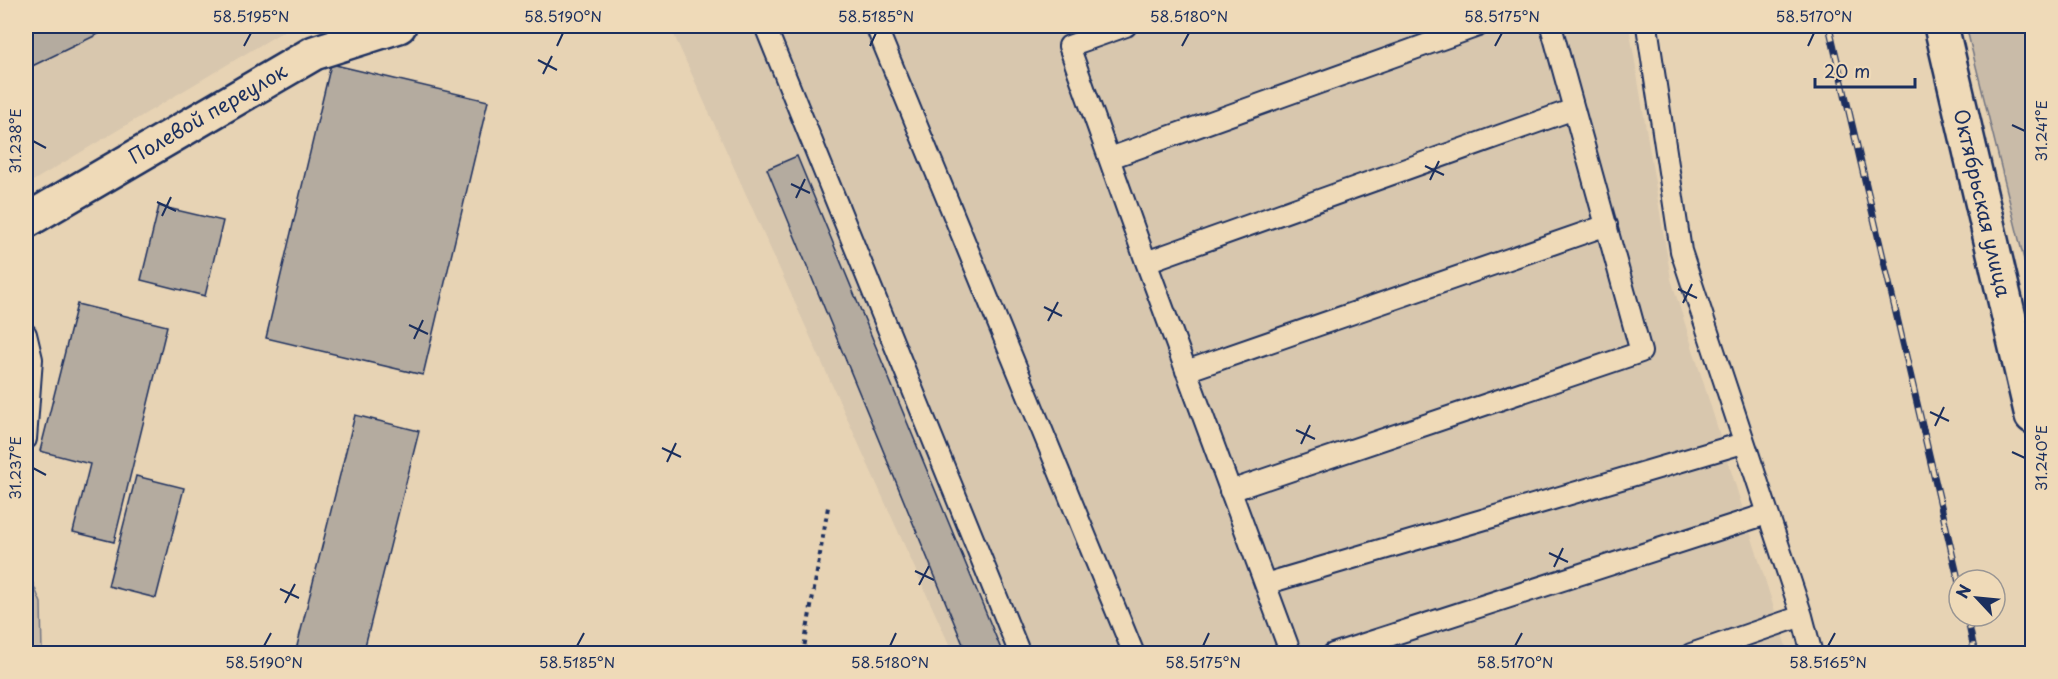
<svg xmlns="http://www.w3.org/2000/svg" width="2058" height="679" viewBox="0 0 2058 679" font-family="'Playpen Sans',sans-serif">
	<rect width="100%" height="100%" fill="#e7d3b4"/>
	<filter id="ink" filterUnits="userSpaceOnUse"><feTurbulence type="fractalNoise" baseFrequency=".0167" numOctaves="2"/><feDisplacementMap in="SourceGraphic" scale="12" xChannelSelector="R" yChannelSelector="G"/><feConvolveMatrix kernelMatrix="1 2 1 2 8 2 1 2 1" color-interpolation-filters="sRGB"/></filter>
	<g filter="url(#ink)">
		<path fill="#d8c7ae" d="M26 26H296L287 29 26 185Z
			M670 26H1629L1671 279 1788 653H953Z"/>
		<path fill="#c9bba8" stroke="#727583" stroke-width="1.5" d="M1966 26H2032V292Z
			M26 567 41 603 42 653H26Z"/>
		<path fill="#b4ab9f" stroke="#1b2f5e" stroke-width="1.5" d="M26 26H115L26 69Z
			M331 64 488 101 423 375 266 338Z
			M797 156 1003 654H967L767 169Z
			M159 206 223 221 205 296 141 280Z
			M77 304 167 326 114 542 73 532 90 464 40 451Z
			M355 415 419 431 363 654H295Z
			M136 476 184 488 156 598 108 586Z"/>
		<g fill="none" stroke-linecap="round" stroke-linejoin="round">
			<defs>
				<path id="lane" d="M765 26 1020 654
					M876 26 1134 654
					M1126 26 1069 46 1146 262 1291 654
					M1647 26 1681 251 1802 616 1812 654
					M1110 158 1478 26
					M1146 262 1574 109
					M26 334 32 359 26 439
					M1186 371 1607 225
					M1230 491 1641 352 1551 26
					M1265 584 1743 443
					M1333 654 1767 514
					M1691 654 1802 616"/>
				<path id="street" d="M26 221 314 53 399 26"/>
				<path id="secondary" d="M1941 26 2032 416"/>
			</defs>
			<use href="#lane" stroke="#1b2f5e" stroke-width="24"/>
			<use href="#street" stroke="#1b2f5e" stroke-width="38"/>
			<use href="#secondary" stroke="#1b2f5e" stroke-width="38"/>
			<path stroke="#1b2f5e" stroke-width="4" stroke-dasharray="4.5 4.5" stroke-linecap="butt" d="M803 654 828 507"/>
			<use href="#lane" stroke="#efdab8" stroke-width="20"/>
			<use href="#street" stroke="#efdab8" stroke-width="33"/>
			<use href="#secondary" stroke="#efdab8" stroke-width="33"/>
			<defs>
				<path id="rail" d="M1829 26 1959 583
					M1967 616 1975 654"/>
			</defs>
			<use href="#rail" stroke="#1b2f5e" stroke-width="7"/>
			<use href="#rail" stroke="#efdab8" stroke-width="4.5" stroke-dasharray="14" stroke-linecap="butt"/>
		</g>
	</g>
	<path fill="none" stroke="#1b2f5e" stroke-width="2" d="M244 46 251 33M557 46 563 33M870 46 876 33M1182 46 1189 33M1495 46 1502 33M1808 46 1814 33M538 60 557 70M543 74 552 56M2012 125 2025 131M33 141 46 148M1425 166 1444 175M1430 180 1439 161M791 184 810 193M796 198 805 179M157 202 176 211M162 216 171 197M1678 289 1697 298M1683 303 1692 284M1044 307 1062 316M1048 321 1058 302M409 325 428 334M414 339 423 320M1930 412 1949 421M1935 426 1944 407M1296 430 1315 439M1301 444 1310 425M662 448 681 457M2012 452 2025 458M667 462 676 443M33 468 46 475M1549 553 1568 562M1554 567 1563 548M915 571 934 580M919 585 929 566M280 589 299 598M285 603 295 584M264 646 271 633M577 646 584 633M890 646 896 633M1203 646 1209 633M1515 646 1522 633M1828 646 1835 633"/>
	<g text-anchor="middle" stroke-width="5" stroke-linejoin="round" paint-order="stroke">
		<g font-size="20" fill="#1b2f5e" stroke="#efdab8">
			<text transform="translate(208 114) rotate(-30)" y="7">Полевой переулок</text>
			<text transform="translate(1982 203) rotate(77)" y="7">Октябрьская улица</text>
		</g>
	</g>
	<rect width="2058" height="679" fill="none" stroke="#efdab8" stroke-width="66"/>
	<g transform="translate(1977 598) rotate(296)"><circle r="28" fill="#efdab8" stroke="#9a9694" stroke-width="1.5"/>
	<path d="M0-4.5L10 22L0 15L-10 22Z" fill="#1b2f5e"/>
	<text y="-9" font-size="16" font-weight="bold" text-anchor="middle" fill="#1b2f5e">N</text>
	</g>
	<path d="M1815 78v9h100v-9" fill="none" stroke="#1b2f5e" stroke-width="3"/>
	<text x="1824" y="78" font-size="18" fill="#1b2f5e" stroke="#efdab8" stroke-width="4.5" paint-order="stroke">20 m</text>
	<rect x="33" y="33" width="1992" height="613" fill="none" stroke="#1b2f5e" stroke-width="2"/>
	<g font-size="15" text-anchor="middle" fill="#1b2f5e">
		<text x="251" y="22">58.5195°N</text>
		<text x="563" y="22">58.5190°N</text>
		<text x="876" y="22">58.5185°N</text>
		<text x="1189" y="22">58.5180°N</text>
		<text x="1502" y="22">58.5175°N</text>
		<text x="1814" y="22">58.5170°N</text>
		<text transform="translate(2042 131) rotate(-90)" y="5">31.241°E</text>
		<text transform="translate(16 141) rotate(-90)" y="5">31.238°E</text>
		<text transform="translate(2042 458) rotate(-90)" y="5">31.240°E</text>
		<text transform="translate(16 468) rotate(-90)" y="5">31.237°E</text>
		<text x="264" y="668">58.5190°N</text>
		<text x="577" y="668">58.5185°N</text>
		<text x="890" y="668">58.5180°N</text>
		<text x="1203" y="668">58.5175°N</text>
		<text x="1515" y="668">58.5170°N</text>
		<text x="1828" y="668">58.5165°N</text>
	</g>
</svg>
